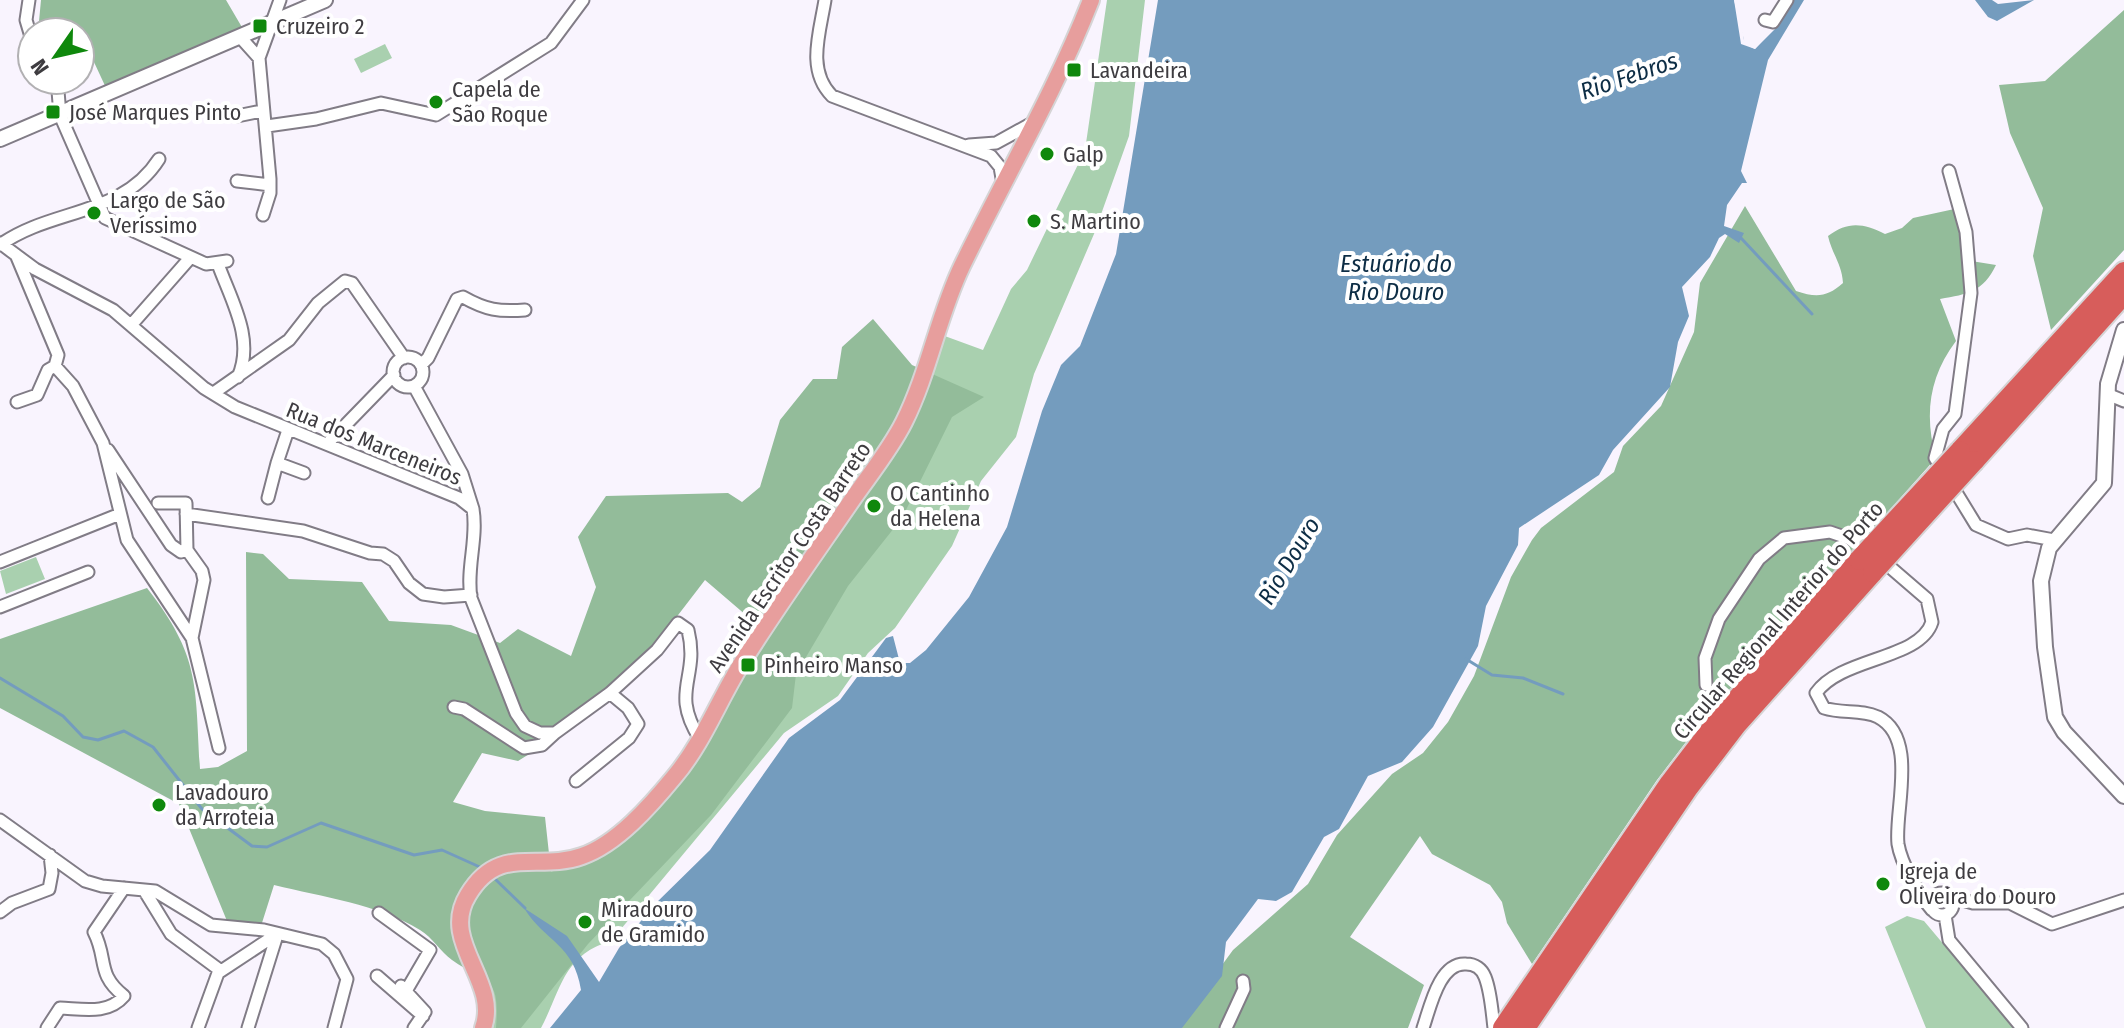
<svg xmlns="http://www.w3.org/2000/svg" width="2124" height="1028" viewBox="0 0 2124 1028" font-family="'Fira Sans Condensed',sans-serif">
	<rect width="100%" height="100%" fill="#f9f4fe"/>
	<path fill="#a9d0af" d="M1107 0H1145L1129 136 1094 234 1034 374 1016 437 981 481 952 546 895 628 868 653 838 696 784 733 611 941C563 955 562 988 541 1028H493C501 999 484 974 471 948L499 871 613 866 924 394 942 335 983 350 1011 289 1027 270 1085 150Z
		M385 44 392 58 361 73 354 59Z
		M36 557 45 579 6 594 0 571Z
		M1907 916 1924 921 2014 1028H1926L1885 927Z"/>
	<path fill="#93bc9a" fill-rule="evenodd" d="M41 0H226L243 29 107 90 80 32H38Z
		M2124 10V250L2051 330 2033 256 2043 208 2010 133 1999 85 2045 81Z
		M1745 206 1796 291C1817 298 1827 297 1843 283 1842 264 1832 254 1828 236 1848 221 1863 223 1885 234L1902 228 1913 218 1959 208 1965 260 1996 265C1983 292 1968 294 1940 299L1956 341C1929 377 1924 415 1936 458L1705 717 1657 780 1532 964 1507 923 1502 902 1490 885 1432 854 1420 836 1350 937 1424 985 1408 1028H1176L1233 950 1308 884 1337 835 1392 774 1423 753 1448 722 1474 676 1511 577 1532 540 1541 528 1614 472 1623 446 1661 406 1694 332 1700 283Z
		M873 319 912 365 984 397 952 417 902 518 848 586 796 674 792 708 711 815 588 944 521 1028H496C500 975 489 986 452 960 440 951 433 938 420 930 377 904 323 897 274 885L261 926 227 921 179 804 0 708V639L147 588C201 657 195 686 200 769L218 767 247 751 246 552 263 554 289 579 362 582 389 621 451 625 500 643 518 629 571 656 596 587 578 537 606 496 728 493 742 502 760 487 780 420 813 379H837L842 347ZM705 580 761 628 681 773 606 850 551 872 545 817 485 811 453 802 482 753 518 761 576 725 632 675Z"/>
	<path fill="#749cbe" d="M1158 0H1734L1745 44 1755 49 1777 27 1793 0H1804L1768 60 1741 171 1747 183H1742L1727 205 1724 226 1744 233 1739 243 1725 234 1719 238 1710 257 1682 287 1689 316 1678 342 1670 387 1613 450 1599 475 1519 528 1518 545 1486 606 1478 646 1433 727 1402 762 1368 776 1339 829 1324 837 1292 892 1276 901 1258 899 1226 942 1222 976 1182 1028H550L581 990C574 944 545 942 524 908L567 936 599 982 619 948 653 906 710 850 789 738 840 700 886 638 893 636 900 663H910L926 650 969 597 1007 527 1042 411 1061 365 1080 346 1116 254Z
		M1975 0H1992L1998 4 2034 0 1997 21 1988 17Z"/>
	<path fill="#f9f4fe" d="M1734 0H1738L1744 40 1752 43 1778 17 1780 21 1755 49 1741 44Z"/>
	<g fill="none" stroke-linecap="round" stroke-linejoin="round">
		<path stroke="#749cbe" stroke-width="3" d="M1741 238 1812 314
			M1466 659 1492 675 1523 678 1563 694
			M0 678 63 716 83 737 98 740 124 731 153 747 202 809 252 846 267 847 321 823 414 855 442 850 482 868
			M493 877 525 908"/>
		<defs>
			<path id="minor" d="M29 0 26 20 32 40
				M825 0C820 32 806 70 832 96L991 156 1000 167 1003 184
				M1765 20 1773 22 1787 0
				M241 38 259 58
				M53 80 58 91 60 115 105 218 206 264 227 261
				M237 116 262 111
				M267 126 316 119 381 103 436 115 551 43 583 0
				M969 145 996 143 1034 122
				M1949 171 1966 232 1971 293 1955 414 1943 429 1935 458 1976 525 2008 539 2027 535 2054 540
				M237 181 270 185
				M263 215 270 193V179L259 58 280 0
				M0 243 35 269 113 310 204 388 235 407 459 498 473 509C478 539 466 568 471 598L516 713 525 726 540 733H555L610 693 657 650 678 623 688 630C700 679 669 690 700 739
				M0 245C51 208 122 217 159 159
				M17 257 58 355 55 366 73 386 103 443 127 540 192 638
				M218 264C231 300 255 339 238 377
				M132 324 190 258
				M393 372a15 15 0 1 1 30 0a15 15 0 1 1-30 0Z
				M421 365 428 358 457 299 463 297C486 310 499 312 525 310
				M414 386 462 474 473 509
				M215 392 289 340 318 303 345 281 352 283 404 358
				M2107 394 2124 401
				M17 402 37 395 48 370 55 366
				M288 430 277 463 304 473
				M328 443 394 375
				M108 450 171 545 181 552 187 550
				M268 498 277 463
				M158 503H186L187 550 202 571 204 580 192 638 219 748
				M186 514 303 531 370 553 383 554 394 561 409 583 423 594 444 597 471 595
				M0 562 120 514
				M0 607 88 572
				M1706 685 1705 658 1719 619 1759 559 1784 538 1830 532 1862 543 1927 599 1932 622C1920 660 1841 657 1816 693L1824 708C1842 714 1861 709 1878 717 1919 738 1894 811 1898 844 1901 863 1919 895 1932 910
				M454 707 464 709 524 748 542 745 555 733
				M576 781 629 738 638 724 628 708 610 693
				M0 820 85 881 102 886 155 891 211 925 264 930 322 944 334 954 347 979 334 1028
				M144 890 171 934 221 971
				M1931 904a11 11 0 1 1 22 0a11 11 0 1 1-22 0Z
				M1949 896 1973 903H2010L2052 924 2124 900
				M0 912 12 903 49 889 52 873 50 855
				M379 913 430 950 406 991
				M1945 915 1949 940 2022 1028
				M377 976 423 1016
				M401 986 425 1012 414 1028
				M47 1028 60 1008C83 1009 108 1015 124 996 96 974 108 959 94 932L124 888
				M198 1028 218 973 277 934
				M248 1028 277 935
				M1226 1028 1244 989 1243 981
				M1423 1028C1430 1008 1439 962 1466 964 1475 964 1482 969 1485 977 1491 992 1492 1012 1494 1028"/>
			<path id="tertiary" d="M0 139 325 0
				M2124 330 2108 384 2104 483 2049 548 2041 581 2045 647 2055 717 2064 732 2124 796"/>
			<path id="primary" d="M483 1028C500 981 439 942 468 895 499 843 538 872 582 856 617 844 651 805 674 777 703 743 719 699 743 661 778 605 817 551 854 497 871 473 891 448 904 422 929 372 938 316 962 266 1005 177 1055 92 1091 0"/>
			<path id="motorway" d="M1960 451 2124 272
				M1974 461 2124 294
				M1503 1028 1670 783 1716 723 1859 560
				M1525 1028 1688 788 1737 724 1873 572"/>
		</defs>
		<use href="#minor" stroke="#817c86" stroke-width="15"/>
		<use href="#tertiary" stroke="#817c86" stroke-width="18"/>
		<use href="#primary" stroke="#d5d4d5" stroke-width="20"/>
		<use href="#motorway" stroke="#d5d4d5" stroke-width="24"/>
		<use href="#minor" stroke="#fff" stroke-width="11"/>
		<use href="#tertiary" stroke="#fff" stroke-width="14"/>
		<use href="#primary" stroke="#e79e9d" stroke-width="16"/>
		<use href="#motorway" stroke="#d75d5b" stroke-width="20"/>
		<defs>
			<path id="motorway-bridge" d="M1859 560 1960 451
				M1873 572 1974 461"/>
		</defs>
		<use href="#motorway-bridge" stroke="#d5d4d5" stroke-width="24" stroke-linecap="butt"/>
		<use href="#motorway-bridge" stroke="#d75d5b" stroke-width="20"/>
	</g>
	<g fill="#0f880c" stroke="#fff" stroke-width="3">
		<rect x="252" y="18" width="16" height="16" rx="4"/>
		<rect x="1066" y="62" width="16" height="16" rx="4"/>
		<circle cx="436" cy="102" r="8"/>
		<rect x="45" y="104" width="16" height="16" rx="4"/>
		<circle cx="1047" cy="154" r="8"/>
		<circle cx="94" cy="213" r="8"/>
		<circle cx="1034" cy="221" r="8"/>
		<circle cx="874" cy="506" r="8"/>
		<rect x="740" y="657" width="16" height="16" rx="4"/>
		<circle cx="159" cy="805" r="8"/>
		<circle cx="1883" cy="884" r="8"/>
		<circle cx="585" cy="922" r="8"/>
	</g>
	<g text-anchor="middle" stroke-width="8" stroke-linejoin="round" paint-order="stroke">
		<g font-size="22" fill="#3e3c40" stroke="#fff" text-anchor="start">
			<text x="276" y="34">Cruzeiro 2</text>
			<text x="1090" y="78">Lavandeira</text>
			<text x="452" y="97">Capela de<tspan x="452" dy="25">São Roque</tspan></text>
			<text x="69" y="120">José Marques Pinto</text>
			<text x="1063" y="162">Galp</text>
			<text x="110" y="208">Largo de São<tspan x="110" dy="25">Veríssimo</tspan></text>
			<text x="1050" y="229">S. Martino</text>
			<text x="890" y="501">O Cantinho<tspan x="890" dy="25">da Helena</tspan></text>
			<text x="764" y="673">Pinheiro Manso</text>
			<text x="175" y="800">Lavadouro<tspan x="175" dy="25">da Arroteia</tspan></text>
			<text x="1899" y="879">Igreja de<tspan x="1899" dy="25">Oliveira do Douro</tspan></text>
			<text x="601" y="917">Miradouro<tspan x="601" dy="25">de Gramido</tspan></text>
		</g>
		<g font-size="22" fill="#3e3c40" stroke="#fff">
			<text transform="translate(374 443) rotate(22)" y="8">Rua dos Marceneiros</text>
			<text transform="translate(789 557) rotate(-56)" y="8">Avenida Escritor Costa Barreto</text>
			<text transform="translate(1778 620) rotate(-49)" y="8">Circular Regional Interior do Porto</text>
		</g>
		<g font-size="24" font-style="italic" fill="#0d2d45" stroke="#fff">
			<text transform="translate(1629 76) rotate(-19)" y="8">Rio Febros</text>
			<text x="1396" y="272">Estuário do<tspan x="1396" dy="28">Rio Douro</tspan></text>
			<text transform="translate(1289 561) rotate(-59)" y="8">Rio Douro</text>
		</g>
	</g>
	<g transform="translate(56 56) rotate(236)"><circle r="38" fill="#ffffff" stroke="#b2b1b3" stroke-width="2"/>
	<path d="M0-6L14 30L0 20L-14 30Z" fill="#0f880c"/>
	<text y="-12" font-size="22" font-weight="bold" text-anchor="middle" fill="#3e3c40">N</text>
	</g>
</svg>
